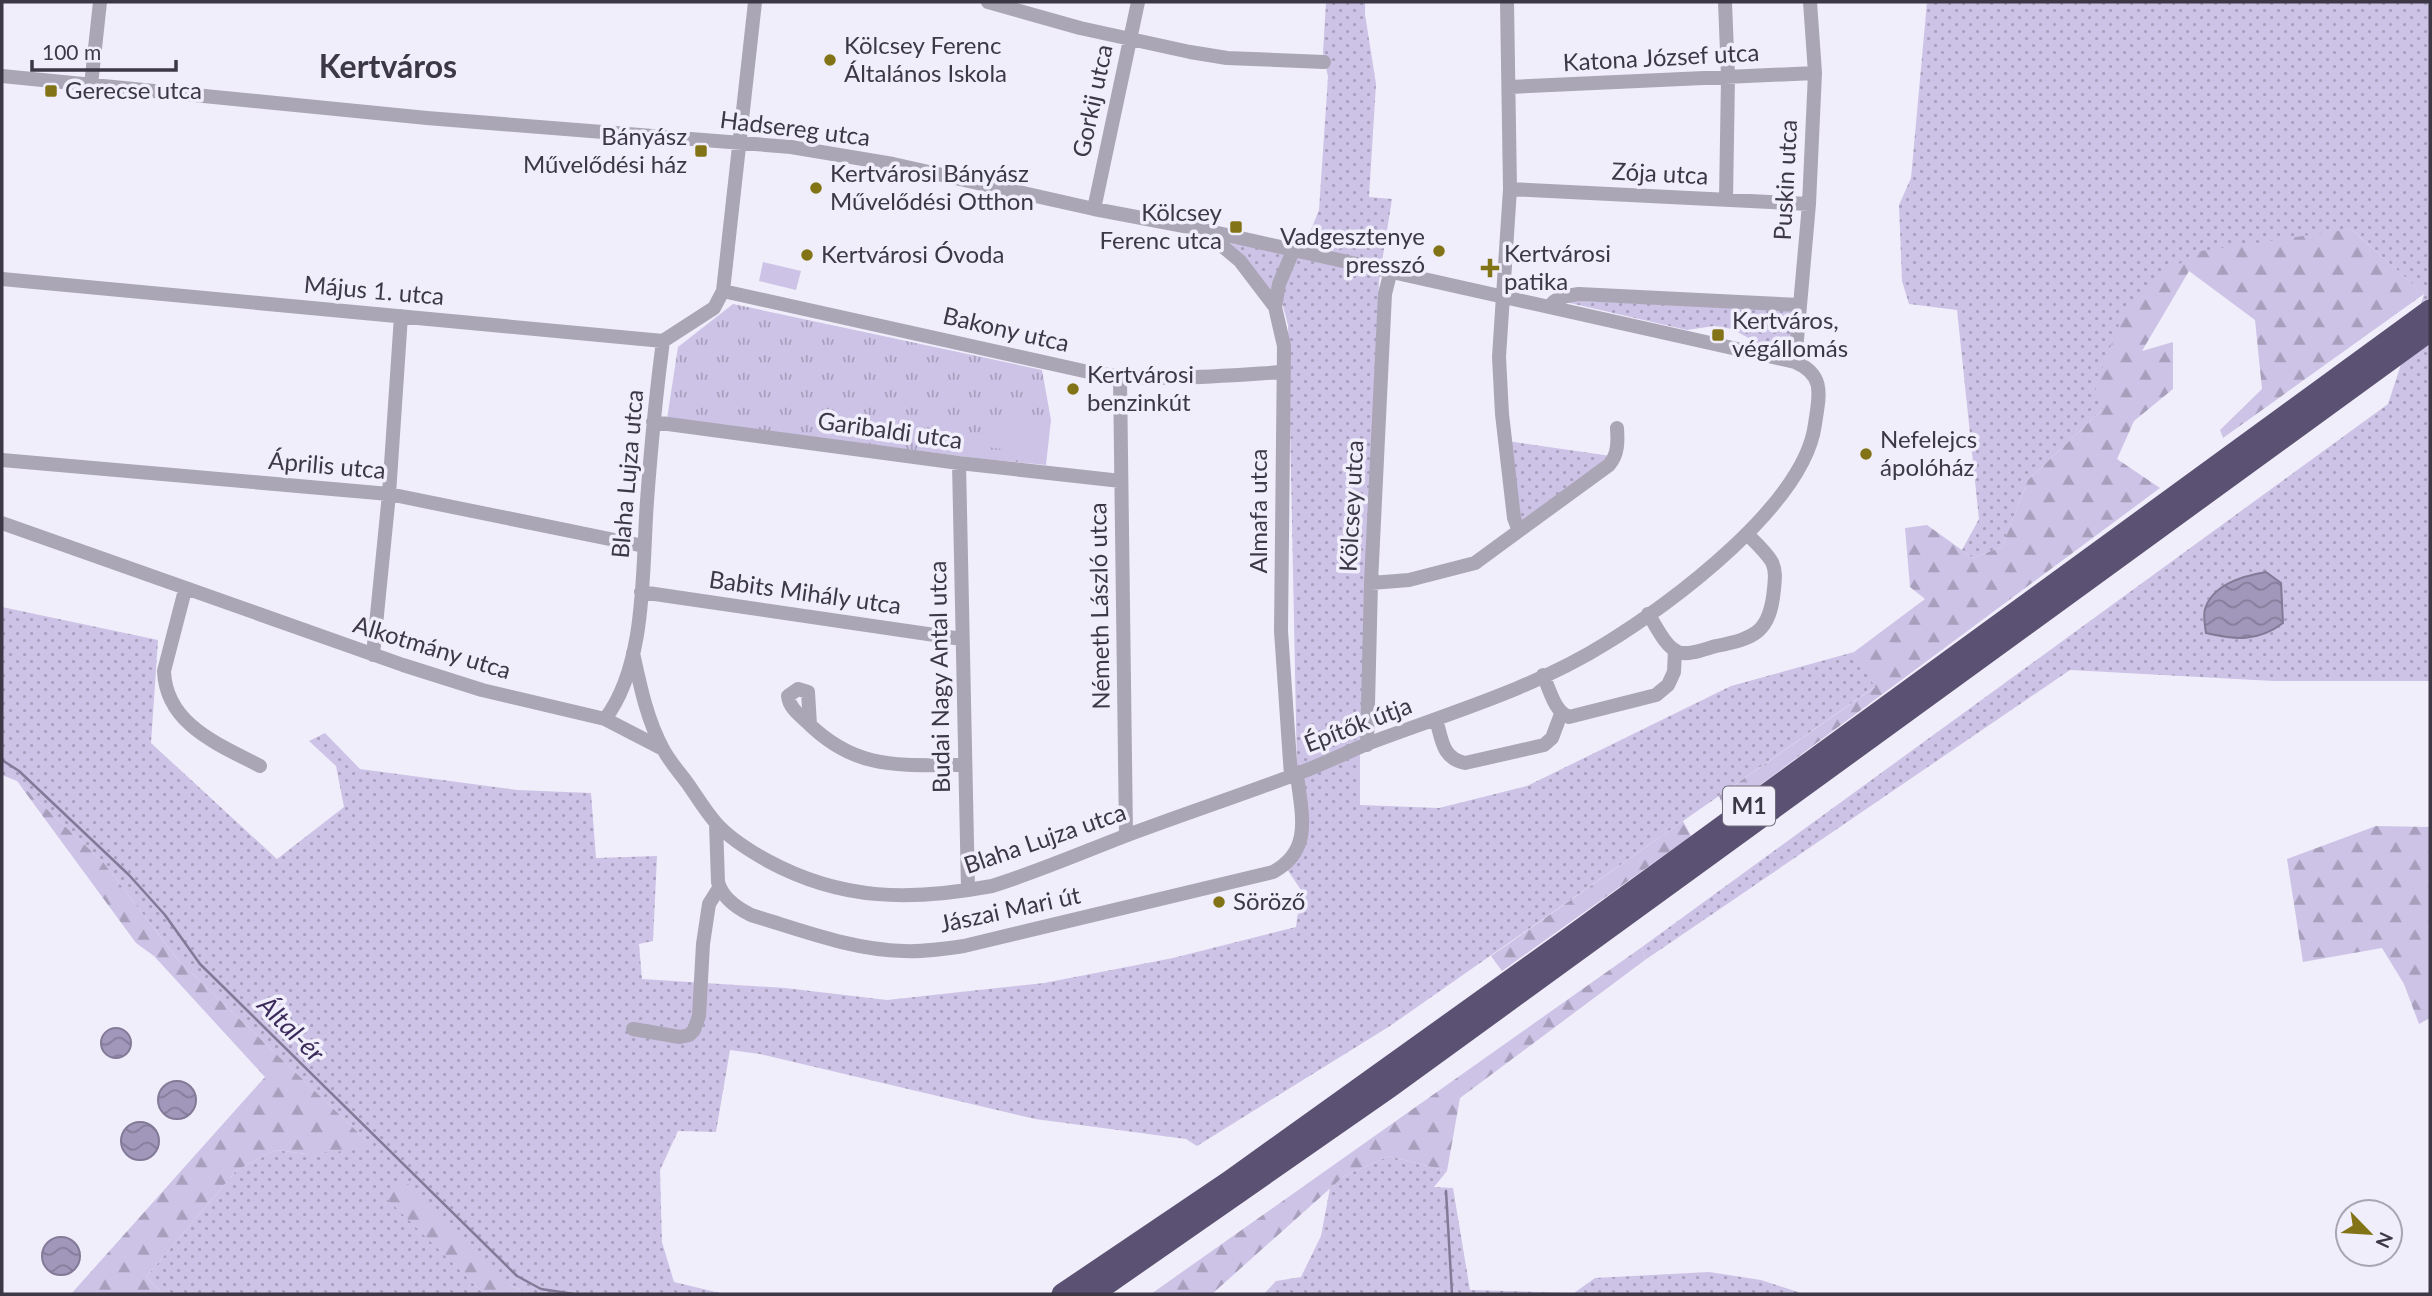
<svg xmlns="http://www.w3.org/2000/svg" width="2432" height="1296" viewBox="0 0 2432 1296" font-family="Lato,sans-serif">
	<defs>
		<pattern id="grass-dots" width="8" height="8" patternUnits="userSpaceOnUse" patternTransform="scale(1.75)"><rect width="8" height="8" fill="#ccc3e6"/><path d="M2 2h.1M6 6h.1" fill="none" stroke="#a79fbc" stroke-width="1.8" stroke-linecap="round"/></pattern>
		<pattern id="forest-firs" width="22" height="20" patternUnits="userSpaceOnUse" patternTransform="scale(1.75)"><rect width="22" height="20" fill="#ccc3e6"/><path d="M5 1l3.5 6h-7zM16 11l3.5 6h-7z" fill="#a79fbc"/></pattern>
		<pattern id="park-tufts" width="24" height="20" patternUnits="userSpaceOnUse" patternTransform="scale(1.75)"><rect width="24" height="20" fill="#ccc3e6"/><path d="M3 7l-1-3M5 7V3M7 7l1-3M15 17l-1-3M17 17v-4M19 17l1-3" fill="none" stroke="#a79fbc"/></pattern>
		<pattern id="water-waves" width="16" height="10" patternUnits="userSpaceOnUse" patternTransform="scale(1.75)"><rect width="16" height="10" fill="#a097ba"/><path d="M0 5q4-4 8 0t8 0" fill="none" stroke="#847c99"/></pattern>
	</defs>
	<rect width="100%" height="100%" fill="#f1eefb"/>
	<path fill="url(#grass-dots)" d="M1326 2H1365V14L1376 84 1369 197 1392 199 1379 281 1363 730 1360 739V805L1439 808 1527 786 1731 686 1854 652 1876 686 1390 1026 1197 1146 1186 1139 1035 1119 760 1054 730 1050 716 1132 678 1131 660 1170 662 1242 674 1282 724 1294H528L510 1285 386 1197 484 1294H163L146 1277 237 1170 276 1150 306 1154 367 1141 178 960 103 862 17 781 2 775V607L158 640 151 743 277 859 344 807 336 766 309 741 325 733 360 769 517 790 591 793 596 858 657 856 653 941 639 944 642 979 785 988 887 1000 1044 983 1173 958 1296 927 1301 890 1287 869 1295 859 1297 769 1288 325 1283 306 1229 244 1232 241 1300 257 1319 210 1328 77 1323 52Z
		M1927 2H2430V681H2273L2070 670 1645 960 1642 947 2388 404 2424 294 2351 229 2174 267 2104 408 2028 480 2002 547 1973 558 1962 550 1979 519 1957 310 1909 304 1902 281 1899 205 1911 178Z
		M1557 300 1793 310 1794 340 1778 349 1763 346 1732 329 1714 326 1687 330Z
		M1507 441 1611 456 1520 525Z
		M1389 1156 1447 1171 1434 1187 1453 1188 1470 1290 1574 1293 1595 1278 1709 1272 1761 1280 1804 1294H1264L1276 1281 1301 1277 1321 1236 1330 1188 1344 1176Z"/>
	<path fill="url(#forest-firs)" d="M2351 229 2424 294 2223 438 2220 430 2262 389 2255 320 2189 271 2142 351 2173 342V389L2134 421 2117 459 2160 488 1725 811 1719 796 1875 687 1854 652 1925 599 1910 587 1905 528 1927 525 1973 558 2002 547 2028 480 2104 408 2095 387 2123 314 2174 267 2201 251Z
		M17 781 103 862 178 960 367 1141 360 1150 306 1154 276 1150 237 1170 146 1277 163 1294H71L265 1077 154 956 136 943Z
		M1683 821 1691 836 1502 971 1491 956Z
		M2376 826 2430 827V1018L2419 1024 2404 984 2382 948 2303 962 2287 859Z
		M1642 947 1645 960 1460 1098 1447 1171 1389 1156 1344 1176 1212 1294H1151Z
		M404 1180 510 1285 528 1294H484L385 1197Z"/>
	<path fill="url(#park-tufts)" d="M733 304 1042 370 1051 420 1046 465 984 459 667 419 678 347Z"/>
	<path fill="#ccc3e6" d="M763 262 801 271 796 290 759 281Z
		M991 418 1046 424 1043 454 987 447Z"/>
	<path fill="url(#water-waves)" stroke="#827a97" stroke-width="2" d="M2266 572 2281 583 2283 623C2258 642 2235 640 2206 633 2205 626 2203 616 2205 609 2213 584 2243 576 2266 572Z
		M101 1043a15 15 0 1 1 30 0a15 15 0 1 1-30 0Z
		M158 1100a19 19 0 1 1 38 0a19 19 0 1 1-38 0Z
		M121 1141a19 19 0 1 1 38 0a19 19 0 1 1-38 0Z
		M42 1256a19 19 0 1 1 38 0a19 19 0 1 1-38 0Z"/>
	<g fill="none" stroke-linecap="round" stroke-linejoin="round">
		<path stroke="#827a97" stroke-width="2.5" d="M2 760 19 771 129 875 165 915 200 964 517 1276 541 1289 574 1294
			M1446 1191 1452 1294"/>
		<path stroke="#aaa6b6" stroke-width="14" d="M988 2 1080 28 1190 52 1227 58 1324 62
			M1507 2 1510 189 1499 357 1502 414 1514 518 1519 531
			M1725 2 1728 77 1726 200
			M2 76 427 118 791 147 893 164 1094 209 1200 229 1795 362C1826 375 1819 396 1815 424 1805 504 1671 604 1605 644 1533 689 1446 714 1367 744 1343 754 1319 766 1294 775 1238 796 1181 815 1125 836 1081 853 1037 872 992 886 911 901 842 901 768 861 750 851 730 839 716 823 706 812 697 797 688 784 680 773 670 762 663 749 647 720 640 685 633 653
			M91 85 100 2
			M1510 87 1815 73
			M1510 189 1809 204
			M1094 209 1138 2
			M1208 234 1240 261 1275 307
			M2 279 663 341 714 308 723 291 755 2
			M723 291 1093 373C1156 382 1219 376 1282 372
			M1550 306C1557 296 1567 296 1579 294L1800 305
			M1795 362 1809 204 1815 73 1810 2
			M1120 377 1126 835
			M653 422 959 463 1121 481
			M2 460 389 494 644 546
			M959 463 968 890
			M2 523 403 665 482 690 605 719 663 749
			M1371 583 1409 580 1475 563 1609 465C1618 455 1618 442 1617 428
			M185 590 164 671C166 725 220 745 260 766
			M641 592 962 639
			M1648 614C1656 625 1665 647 1678 652 1688 656 1705 649 1716 646 1756 638 1770 632 1774 589 1775 579 1776 571 1772 562 1766 552 1755 542 1747 534
			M373 655 389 494 401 316
			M1543 675C1550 690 1554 711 1569 717L1656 695 1668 685 1674 672 1675 650
			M605 719C647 664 642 568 647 501 651 447 656 394 663 341
			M1436 719C1442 740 1442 758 1465 763L1544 745 1552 738 1561 714
			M810 725 808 692 798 689 788 696C789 707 799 715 807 722 856 771 900 765 964 765
			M1367 745 1371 583 1385 294 1391 270
			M1291 776 1281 631 1284 346 1275 307 1279 284 1293 251
			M716 824 718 882C722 898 737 908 751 915 801 930 852 950 904 951 924 952 944 949 964 946L1273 872C1314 850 1301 813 1297 774
			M633 1029 680 1037 689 1035 694 1030 699 1016 703 944 709 904 719 888"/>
		<path stroke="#5b5273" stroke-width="21" d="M1062 1294 1228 1182 1566 940 2430 310
			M1093 1294 1389 1088 2430 331"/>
	</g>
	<g fill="#827416" stroke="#f1eefb" stroke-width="2.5">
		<circle cx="830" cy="60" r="7"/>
		<rect x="44" y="84" width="14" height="14" rx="3.5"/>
		<rect x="694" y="144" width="14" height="14" rx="3.5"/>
		<circle cx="816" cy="188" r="7"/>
		<rect x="1229" y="220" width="14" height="14" rx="3.5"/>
		<circle cx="1439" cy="251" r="7"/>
		<circle cx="807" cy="255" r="7"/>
		<path d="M1486.5 257.5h7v7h7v7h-7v7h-7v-7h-7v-7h7z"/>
		<rect x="1711" y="328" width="14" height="14" rx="3.5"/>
		<circle cx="1073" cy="389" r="7"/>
		<circle cx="1866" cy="454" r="7"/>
		<circle cx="1219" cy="902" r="7"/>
	</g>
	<g text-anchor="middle" stroke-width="7" stroke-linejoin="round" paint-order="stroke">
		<rect fill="#f1eefb" stroke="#726f7c" stroke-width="2" x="1723" y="786.5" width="52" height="39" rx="5"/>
		<g font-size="23" font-weight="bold" fill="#3c3845">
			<text x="1749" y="814">M1</text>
		</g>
		<g font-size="24" fill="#3c3845" stroke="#f1eefb" text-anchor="start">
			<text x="844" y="54">Kölcsey Ferenc<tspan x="844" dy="28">Általános Iskola</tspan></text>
			<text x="65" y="99">Gerecse utca</text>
			<text x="687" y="145" text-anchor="end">Bányász<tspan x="687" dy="28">Művelődési ház</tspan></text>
			<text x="830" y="182">Kertvárosi Bányász<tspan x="830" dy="28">Művelődési Otthon</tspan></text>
			<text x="1222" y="221" text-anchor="end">Kölcsey<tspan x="1222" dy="28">Ferenc utca</tspan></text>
			<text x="1425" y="245" text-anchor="end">Vadgesztenye<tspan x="1425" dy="28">presszó</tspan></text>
			<text x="1504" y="262">Kertvárosi<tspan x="1504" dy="28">patika</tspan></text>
			<text x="821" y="263">Kertvárosi Óvoda</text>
			<text x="1732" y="329">Kertváros,<tspan x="1732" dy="28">végállomás</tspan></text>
			<text x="1087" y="383">Kertvárosi<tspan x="1087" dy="28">benzinkút</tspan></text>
			<text x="1880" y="448">Nefelejcs<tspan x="1880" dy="28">ápolóház</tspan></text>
			<text x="1233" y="910">Söröző</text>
		</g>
		<g font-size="24" fill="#3c3845" stroke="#f1eefb">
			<text transform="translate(1661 58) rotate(-3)" y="8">Katona József utca</text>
			<text transform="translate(1093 101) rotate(-78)" y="8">Gorkij utca</text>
			<text transform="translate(795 129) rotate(7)" y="8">Hadsereg utca</text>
			<text transform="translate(1660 174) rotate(3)" y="8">Zója utca</text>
			<text transform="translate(1786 180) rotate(-87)" y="8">Puskin utca</text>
			<text transform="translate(374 291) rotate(5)" y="8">Május 1. utca</text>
			<text transform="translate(1006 330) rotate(13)" y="8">Bakony utca</text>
			<text transform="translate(890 431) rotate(8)" y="8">Garibaldi utca</text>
			<text transform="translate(327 466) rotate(5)" y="8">Április utca</text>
			<text transform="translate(628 474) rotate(-85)" y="8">Blaha Lujza utca</text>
			<text transform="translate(1352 506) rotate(-87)" y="8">Kölcsey utca</text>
			<text transform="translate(1259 511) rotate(-90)" y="8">Almafa utca</text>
			<text transform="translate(805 593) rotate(8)" y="8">Babits Mihály utca</text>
			<text transform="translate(1100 606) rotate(-91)" y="8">Németh László utca</text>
			<text transform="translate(432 648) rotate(17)" y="8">Alkotmány utca</text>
			<text transform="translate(940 677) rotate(-91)" y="8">Budai Nagy Antal utca</text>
			<text transform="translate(1358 725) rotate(-21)" y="8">Építők útja</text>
			<text transform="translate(1045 839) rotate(-19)" y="8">Blaha Lujza utca</text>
			<text transform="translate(1010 910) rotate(-12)" y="8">Jászai Mari út</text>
		</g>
		<g font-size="26" font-style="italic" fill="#3a2a5a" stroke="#f1eefb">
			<text transform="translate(291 1029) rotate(45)" y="9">Által-ér</text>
		</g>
		<g font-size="32" font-weight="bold" fill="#3c3845" stroke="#f1eefb">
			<text x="388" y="78">Kertváros</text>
		</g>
	</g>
	<rect width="2432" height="1296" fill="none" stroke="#3c3845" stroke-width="7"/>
	<g transform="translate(2369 1233) rotate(115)"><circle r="33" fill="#f1eefb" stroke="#a9a5b2" stroke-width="2"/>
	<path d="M0-5L12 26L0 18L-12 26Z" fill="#827416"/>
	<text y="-10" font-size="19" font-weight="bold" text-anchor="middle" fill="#3c3845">N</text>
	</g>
	<path d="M32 60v10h144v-10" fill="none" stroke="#3c3845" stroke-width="3.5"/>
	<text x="42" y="60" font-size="21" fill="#3c3845" stroke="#f1eefb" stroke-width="5" paint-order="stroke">100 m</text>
</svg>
